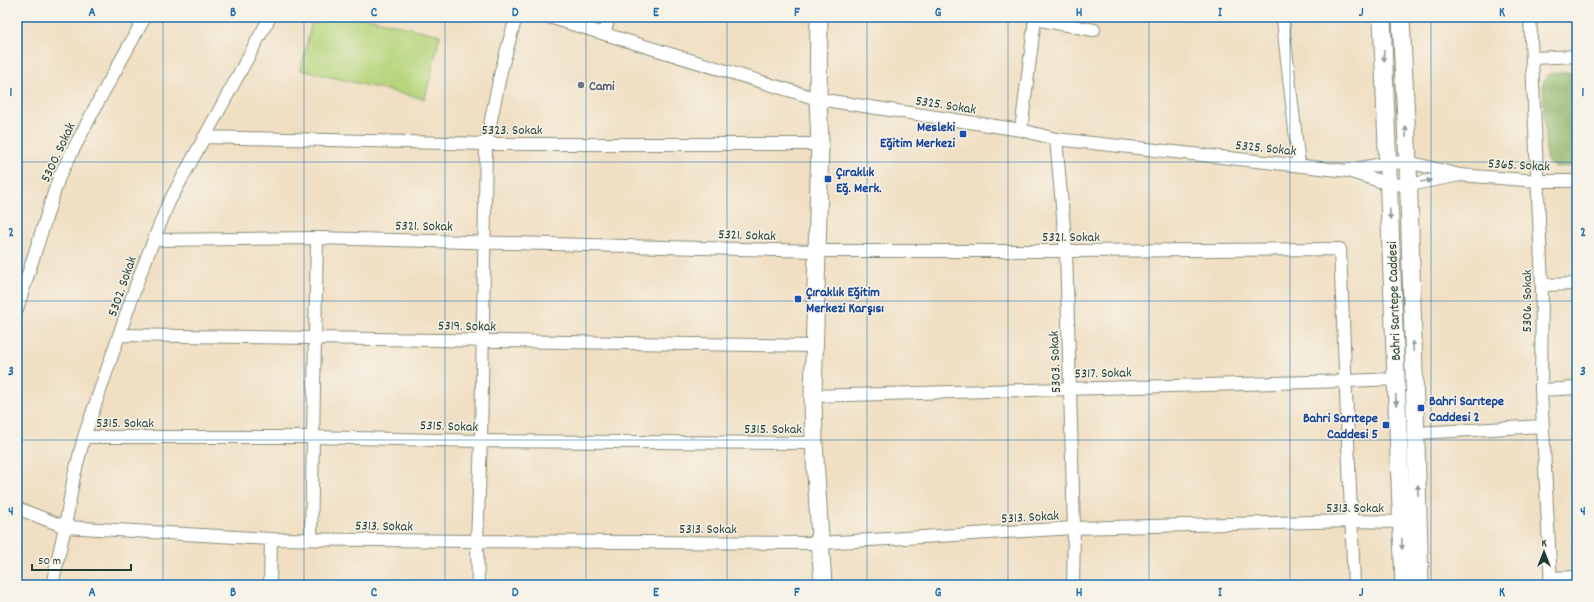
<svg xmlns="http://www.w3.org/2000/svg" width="1594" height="602" viewBox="0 0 1594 602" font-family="Dekko,sans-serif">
	<rect width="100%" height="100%" fill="#f7f3e8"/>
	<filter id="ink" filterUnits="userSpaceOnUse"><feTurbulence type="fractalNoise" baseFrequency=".025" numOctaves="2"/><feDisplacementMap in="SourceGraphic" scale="8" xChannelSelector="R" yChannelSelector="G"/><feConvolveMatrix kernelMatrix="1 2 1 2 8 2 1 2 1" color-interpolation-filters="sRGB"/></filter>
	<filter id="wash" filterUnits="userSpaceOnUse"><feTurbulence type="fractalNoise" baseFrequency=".012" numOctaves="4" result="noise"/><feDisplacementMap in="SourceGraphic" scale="16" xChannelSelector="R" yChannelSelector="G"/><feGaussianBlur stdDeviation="0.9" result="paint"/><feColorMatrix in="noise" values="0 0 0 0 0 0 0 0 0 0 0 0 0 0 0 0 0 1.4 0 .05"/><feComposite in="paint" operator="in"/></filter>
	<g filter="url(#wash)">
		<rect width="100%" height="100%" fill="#f0dfc2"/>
		<path fill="#b6d57c" stroke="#6a8958" d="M313 17H363L440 35 425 99 301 70Z"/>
		<path fill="#90b66c" stroke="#587a50" d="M1577 72V166L1556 167 1549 164 1546 158 1543 83 1546 76 1552 73Z"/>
	</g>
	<g filter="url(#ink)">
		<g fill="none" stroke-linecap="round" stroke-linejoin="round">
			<defs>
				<path id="street" d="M549 17 818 99 1021 130 1056 139 1348 171 1389 184 1408 185 1460 175
					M1283 17 1285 42 1299 165
					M1530 17 1542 285 1541 390 1551 585
					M604 34 609 17
					M1533 58 1577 56
					M1021 130 1035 19 1094 30
					M204 137 486 144H820
					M1056 139 1066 251 1074 528 1073 585
					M1349 170 1388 163 1408 162 1460 175 1538 181H1577
					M154 240 317 238 817 251H1066L1340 249 1354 585
					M1542 285 1577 284
					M17 309 59 177 99 100 145 17
					M120 335 814 346
					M1541 390 1577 388
					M813 396 1346 381 1395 379
					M1416 433 1543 426
					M84 437H312L481 441 814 443
					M17 508 65 527 271 539 477 541 820 543 1074 528 1351 521 1402 522
					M311 539 317 238
					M1550 578 1577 577
					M52 585 65 527 74 476 84 437 139 277 168 204 270 17
					M270 585 271 539
					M478 585 477 541 481 441 486 144 501 71 516 17"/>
				<path id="secondary" d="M819 17 818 99 820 144 813 396 814 443 823 585
					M1382 17 1404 585
					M1401 17 1408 162 1420 585"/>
			</defs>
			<use href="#street" stroke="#888e7b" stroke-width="14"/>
			<use href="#secondary" stroke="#888e7b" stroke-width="19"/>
			<use href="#street" stroke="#fff" stroke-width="12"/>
			<use href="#secondary" stroke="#fff" stroke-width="17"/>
		</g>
		<defs><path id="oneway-solid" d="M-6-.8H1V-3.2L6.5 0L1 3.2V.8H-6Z"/></defs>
		<g fill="#8f9e9a">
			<use href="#oneway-solid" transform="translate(1384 56) rotate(88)"/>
			<use href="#oneway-solid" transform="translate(1406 132) rotate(-93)"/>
			<use href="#oneway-solid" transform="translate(1426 181) rotate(-10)"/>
			<use href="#oneway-solid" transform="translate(1390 214) rotate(88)"/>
			<use href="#oneway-solid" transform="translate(1413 346) rotate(-92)"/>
			<use href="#oneway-solid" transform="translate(1396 400) rotate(87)"/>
			<use href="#oneway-solid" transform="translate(1418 490) rotate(-91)"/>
			<use href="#oneway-solid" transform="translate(1402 544) rotate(88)"/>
		</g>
	</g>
	<path fill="none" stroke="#1f6fb2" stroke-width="1" stroke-opacity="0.55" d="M163 17V585M304 17V585M445 17V585M586 17V585M727 17V585M867 17V585M1008 17V585M1149 17V585M1290 17V585M1431 17V585M17 162H1577M17 301H1577M17 440H1577"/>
	<circle fill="#6b7280" stroke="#f7f3e8" stroke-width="1.5" cx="581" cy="85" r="4"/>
	<g fill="#1a4fb4" stroke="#f7f3e8" stroke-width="1.5">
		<rect x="959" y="130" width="8" height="8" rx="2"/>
		<rect x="824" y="175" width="8" height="8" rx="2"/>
		<rect x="794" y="295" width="8" height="8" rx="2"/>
		<rect x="1417" y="404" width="8" height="8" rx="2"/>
		<rect x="1382" y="421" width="8" height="8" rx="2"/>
	</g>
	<g text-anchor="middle" stroke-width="3" stroke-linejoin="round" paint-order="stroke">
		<g font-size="14" font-weight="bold" fill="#5b616d" stroke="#f7f3e8" text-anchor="start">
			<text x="589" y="90">Cami</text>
		</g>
		<g font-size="14" fill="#1f3d34" stroke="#f7f3e8">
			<text transform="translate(946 104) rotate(9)" y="5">5325. Sokak</text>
			<text x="512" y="134">5323. Sokak</text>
			<text transform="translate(1266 147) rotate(6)" y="5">5325. Sokak</text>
			<text transform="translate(57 152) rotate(-65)" y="5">5300. Sokak</text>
			<text transform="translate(1519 164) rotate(3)" y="5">5365. Sokak</text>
			<text transform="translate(424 225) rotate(1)" y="5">5321. Sokak</text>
			<text transform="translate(747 234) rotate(2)" y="5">5321. Sokak</text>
			<text x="1071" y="241">5321. Sokak</text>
			<text transform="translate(121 286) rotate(-71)" y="5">5302. Sokak</text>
			<text transform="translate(1393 301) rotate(-92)" y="5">Bahri Sarıtepe Caddesi</text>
			<text transform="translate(1526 301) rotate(-90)" y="5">5306. Sokak</text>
			<text transform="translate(467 325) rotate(1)" y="5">5319. Sokak</text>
			<text transform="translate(1054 362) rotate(-92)" y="5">5303. Sokak</text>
			<text transform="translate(1103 372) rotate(-1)" y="5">5317. Sokak</text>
			<text x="125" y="427">5315. Sokak</text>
			<text transform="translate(449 425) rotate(2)" y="5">5315. Sokak</text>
			<text x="773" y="433">5315. Sokak</text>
			<text x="1355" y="512">5313. Sokak</text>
			<text transform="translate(1030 516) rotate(-3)" y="5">5313. Sokak</text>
			<text transform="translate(384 525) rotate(1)" y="5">5313. Sokak</text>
			<text x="708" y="533">5313. Sokak</text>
		</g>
		<g font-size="14" font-weight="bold" fill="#164399" stroke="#f7f3e8" text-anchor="start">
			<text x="955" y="131" text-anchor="end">Mesleki<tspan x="955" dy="16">Eğitim Merkezi</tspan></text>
			<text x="836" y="176">Çıraklık<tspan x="836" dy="16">Eğ. Merk.</tspan></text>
			<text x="806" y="296">Çıraklık Eğitim<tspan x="806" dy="16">Merkezi Karşısı</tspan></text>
			<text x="1429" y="405">Bahri Sarıtepe<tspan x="1429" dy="16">Caddesi 2</tspan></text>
			<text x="1378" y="422" text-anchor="end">Bahri Sarıtepe<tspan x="1378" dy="16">Caddesi 5</tspan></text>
		</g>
	</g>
	<rect width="1594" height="602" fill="none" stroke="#f7f3e8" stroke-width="44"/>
	<g transform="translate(1544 552)" stroke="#f7f3e8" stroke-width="3" paint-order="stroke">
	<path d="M0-3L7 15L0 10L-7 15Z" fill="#1f3d34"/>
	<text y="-6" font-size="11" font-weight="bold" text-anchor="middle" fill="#1f3d34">K</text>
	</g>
	<path d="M32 564v6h99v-6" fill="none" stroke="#1f3d34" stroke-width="2"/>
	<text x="38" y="564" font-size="12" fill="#1f3d34" stroke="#f7f3e8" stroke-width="3" paint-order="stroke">50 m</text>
	<rect x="22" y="22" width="1550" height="558" fill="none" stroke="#1f6fb2" stroke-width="1.5"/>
	<g font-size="13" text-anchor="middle" font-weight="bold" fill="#1f6fb2">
		<text x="92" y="16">A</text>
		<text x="233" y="16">B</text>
		<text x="374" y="16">C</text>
		<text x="515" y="16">D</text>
		<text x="656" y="16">E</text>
		<text x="797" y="16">F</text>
		<text x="938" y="16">G</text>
		<text x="1079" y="16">H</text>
		<text x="1220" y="16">I</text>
		<text x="1361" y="16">J</text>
		<text x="1502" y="16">K</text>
		<text x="11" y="96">1</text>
		<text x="1583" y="96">1</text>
		<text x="11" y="236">2</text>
		<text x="1583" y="236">2</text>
		<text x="11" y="375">3</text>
		<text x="1583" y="375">3</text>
		<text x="11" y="515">4</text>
		<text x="1583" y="515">4</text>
		<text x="92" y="596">A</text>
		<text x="233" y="596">B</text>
		<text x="374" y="596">C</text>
		<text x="515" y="596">D</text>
		<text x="656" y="596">E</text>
		<text x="797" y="596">F</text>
		<text x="938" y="596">G</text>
		<text x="1079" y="596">H</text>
		<text x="1220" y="596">I</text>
		<text x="1361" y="596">J</text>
		<text x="1502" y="596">K</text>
	</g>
</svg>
